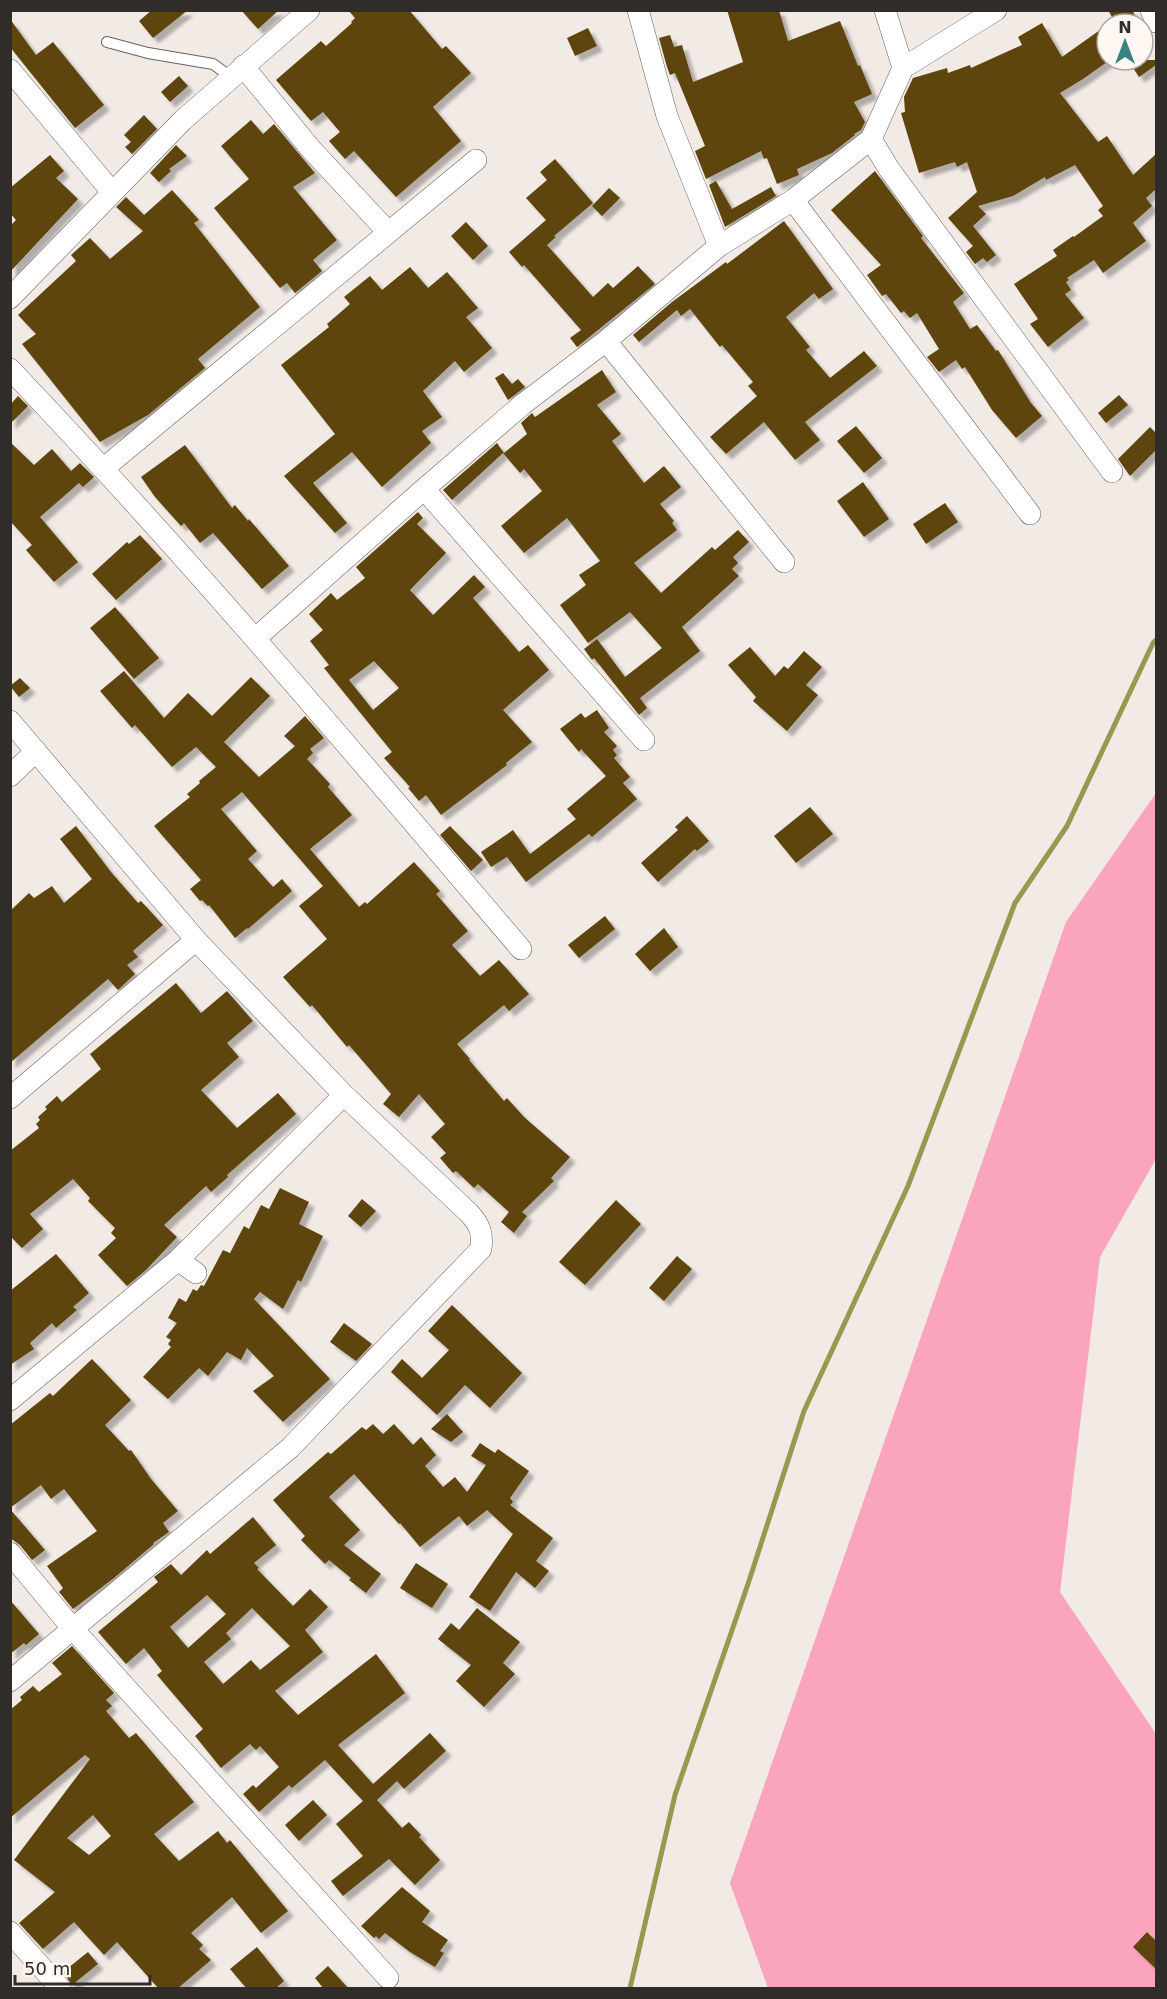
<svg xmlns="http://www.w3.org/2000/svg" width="1167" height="1999" viewBox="0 0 1167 1999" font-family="'DejaVu Sans',sans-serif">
	<defs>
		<filter id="shadow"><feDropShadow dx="5.5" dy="5.5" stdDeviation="1.5" flood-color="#0004"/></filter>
	</defs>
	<rect width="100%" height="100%" fill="#f1eae5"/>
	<path fill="#faa4bd" d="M1156 793V1159L1100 1257 1060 1592 1156 1734V1988H768L730 1883 1066 922Z"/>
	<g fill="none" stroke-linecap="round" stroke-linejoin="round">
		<path stroke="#98994f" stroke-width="5" d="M630 1988 675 1795 748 1584 804 1411 908 1186 1015 903 1067 826 1153 643 1156 640"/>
	</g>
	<path fill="#5d450c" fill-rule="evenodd" filter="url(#shadow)" d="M152 10H188L153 38 139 21Z
		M241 10H279L258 29Z
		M348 10H409L442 49 446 46 471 73 433 107 461 141 396 197 354 151 345 159 329 141 340 132 323 112 311 121 276 80 321 41 326 46 352 23 351 22 355 18Z
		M727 10H779L788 41 840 21 858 66 860 65 872 94 854 102 865 122 861 130 854 134 855 135 832 153 797 169 799 175 777 184 767 158 764 159 761 151 706 179 695 151 705 146 675 73 670 75 667 67 659 38 670 35 674 47 682 45 693 82 743 62Z
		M1108 10H1132L1140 24H1116Z
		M10 19 36 55 53 42 104 105 75 128 10 47Z
		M1042 23 1062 57 1107 25V62L1083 79 1060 93 1098 142 1107 136 1133 175 1156 154V189L1146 198 1152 206 1133 223 1146 241 1103 273 1094 260 1067 278 1069 280 1066 282 1071 290 1065 294 1084 318 1048 347 1030 324 1038 319 1014 284 1057 256 1053 250 1073 236 1074 237 1103 216 1098 210 1103 206 1075 165 1046 180 1045 177 1013 196 978 206 986 214 973 226 996 255 987 262 983 258 975 264 966 252 973 246 948 218 977 192 967 162 957 167 955 162 919 173 901 113 905 112 904 97 913 78 947 68 948 73 970 65 971 68 1022 45 1018 37Z
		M588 28 597 46 575 56 567 38Z
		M1128 60H1156V65L1139 77Z
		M179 76 188 86 170 102 161 92Z
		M144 115 157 129 132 154 125 147 131 142 124 135Z
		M251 120 263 134 274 124 315 173 293 187 337 240 313 260 322 271 295 293 287 283 280 288 214 208 249 179 221 146Z
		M176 145 187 156 169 169 171 171 159 182 150 173Z
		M50 155 64 171 56 178 78 199 10 272V226L16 220 10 213V188Z
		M555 159 593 203 554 236 556 237 547 245 593 297 608 283 613 288 638 266 655 284 577 347 570 338 581 330 524 265 522 267 509 252 546 220 526 198 547 180 540 172Z
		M875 171 923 236 921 238 964 293 953 302 970 329 977 325 996 351 998 350 1031 403 1042 416 1016 438 992 410 965 367 962 369 956 360 939 372 927 357 939 349 917 313 910 318 904 311 901 313 886 294 882 296 867 275 881 265 831 210Z
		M716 181 732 209 771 187 776 196 725 227 709 185Z
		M609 188 620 198 602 216 592 206Z
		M172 190 199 220 194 223 260 307 198 359 205 368 148 415 100 442 22 344 36 334 18 315 76 261 71 255 90 238 110 259 143 231 116 207 126 197 144 215Z
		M784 221 833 289 819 299 814 293 786 317 810 347 806 350 830 378 864 351 877 366 805 422 820 440 795 460 764 422 726 454 710 437 757 396 748 386 753 382 722 345 720 347 690 309 681 316 677 310 639 342 633 335 672 302 726 262 727 264Z
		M466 222 488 246 473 260 451 236Z
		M410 267 428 288 447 272 478 308 466 317 492 348 464 372 455 361 423 391 442 417 422 431 431 443 382 487 352 452 313 483 347 523 335 533 284 476 335 434 281 365 329 327 327 324 350 304 344 297 370 276 382 290Z
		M602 370 616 392 597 405 621 434 612 441 644 483 664 466 681 487 660 504 674 521 672 523 677 530 634 563 661 593 712 547 715 550 738 530 749 542 733 557 738 563 732 569 739 576 682 627 700 651 640 698 647 708 639 715 594 658 592 660 584 649 597 639 625 677 662 648 630 612 588 643 560 605 586 585 579 575 600 561 567 518 524 553 501 526 542 491 524 469 520 473 503 453 452 500 443 490 497 443 504 453 527 434 521 423 532 413 535 417Z
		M503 373 512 384 518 379 525 387 508 400 495 378Z
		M1119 395 1128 405 1106 423 1098 413Z
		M18 396 28 406 10 424V405Z
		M856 426 882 458 864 473 837 441Z
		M1150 427 1156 433V450L1130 476 1118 459Z
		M10 442 34 465 52 449 71 471 80 463 94 477 83 487 79 483 40 517 78 562 54 582 26 550 32 545 10 521Z
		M185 445 232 508 235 505 248 521 249 519 289 566 262 589 213 533 200 543 184 523 181 526 155 497 141 477Z
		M863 482 889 519 864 537 837 501Z
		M945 503 958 522 926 544 913 524Z
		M418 512 423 518 417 524 446 553 410 590 433 615 474 575 485 587 473 598 519 652 528 645 549 670 503 710 532 742 506 763 507 765 441 815 426 795 419 801 408 788 410 787 384 758 392 752 324 668 329 665 310 641 323 630 309 614 331 593 337 600 365 578 356 567ZM374 661 399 688 373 710 349 680Z
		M140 535 162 559 116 600 92 574 127 542 129 544Z
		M115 607 159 658 134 679 90 628Z
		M750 647 775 676 784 666 788 669 804 651 822 667 806 685 818 695 787 731 753 701 756 697 728 665Z
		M124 671 164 718 188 693 212 716 251 677 270 696 224 742 259 777 295 746 284 736 305 716 324 738 310 749 313 753 307 759 330 784 328 787 352 815 310 849 359 907 365 902 367 904 414 862 440 891 436 894 468 931 452 945 480 976 499 960 529 994 509 1011 504 1005 457 1044 470 1059 469 1060 504 1101 507 1098 524 1117 570 1157 551 1178 554 1181 522 1212 527 1216 514 1233 501 1222 509 1212 478 1184 474 1188 456 1171 453 1173 440 1158 446 1153 431 1137 445 1124 419 1094 399 1117 383 1104 391 1094 349 1045 347 1047 312 1005 310 1007 283 977 327 939 299 906 323 886 242 792 221 809 257 851 248 859 273 887 282 879 292 891 248 929 247 928 235 938 209 905 208 906 202 900 200 901 190 889 201 880 154 826 190 797 187 794 200 783 199 781 216 767 196 747 172 767 135 725 132 728 100 691Z
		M20 678 30 688 19 697 10 686Z
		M597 710 609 728 604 732 617 746 613 750 617 755 614 758 630 777 623 783 637 799 592 837 589 834 526 882 507 857 491 867 481 852 513 830 530 854 576 819 567 809 606 776 581 749 579 752 560 729 581 713 585 718Z
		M810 807 833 834 796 863 774 836Z
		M687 816 709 841 697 851 695 849 658 882 641 863 678 830 675 827Z
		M76 826 111 872 138 903 141 901 163 925 133 951 138 957 127 965 135 974 118 990 108 979 10 1063V911L29 893 34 898 52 886 64 903 92 879 60 839Z
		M450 826 483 860 471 871 440 835Z
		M605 916 615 929 579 958 568 945Z
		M664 928 678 947 650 971 635 954Z
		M176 983 201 1013 227 991 253 1021 227 1043 239 1057 201 1090 237 1128 278 1093 296 1114 227 1175 228 1177 211 1192 206 1186 164 1225 177 1237 146 1270 127 1286 98 1255 116 1238 111 1233 115 1228 88 1201 90 1198 73 1179 30 1214 43 1229 22 1248 10 1236V1151L39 1128 36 1124 40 1120 38 1117 47 1109 45 1107 57 1096 62 1102 101 1069 90 1054Z
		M280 1188 309 1202 299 1224 323 1236 301 1282 298 1280 283 1309 260 1292 254 1299 330 1379 283 1422 253 1391 274 1376 247 1348 241 1360 227 1352 208 1376 199 1368 168 1399 143 1377 171 1347 168 1344 171 1340 166 1337 177 1323 168 1318 179 1298 186 1302 193 1289 197 1291 201 1285 204 1286 223 1250 230 1253 244 1226 249 1229 261 1205 269 1209Z
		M362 1199 376 1211 361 1227 348 1216Z
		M616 1200 641 1224 585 1285 559 1262Z
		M56 1254 89 1293 73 1307 77 1310 56 1328 52 1323 30 1343 34 1349 10 1365V1291Z
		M677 1256 692 1269 664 1301 649 1288Z
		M452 1305 522 1373 490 1408 465 1385 437 1415 391 1372 402 1359 422 1378 449 1350 428 1331Z
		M344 1323 372 1344 356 1361 330 1342Z
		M92 1359 131 1400 105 1425 129 1451 131 1450 151 1479 178 1511 163 1523 169 1532 153 1543 154 1544 114 1578 73 1609 59 1592 63 1588 47 1566 97 1531 64 1489 51 1499 41 1485 10 1508V1425L50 1393 53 1396Z
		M447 1414 463 1432 451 1442 431 1429Z
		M373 1424 383 1434 394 1424 413 1445 421 1437 436 1455 425 1466 443 1487 455 1477 467 1492 486 1465 471 1456 480 1443 495 1453 498 1449 529 1471 510 1498 513 1502 510 1505 553 1538 536 1561 549 1571 535 1588 516 1572 490 1611 469 1597 513 1534 487 1510 467 1526 459 1516 420 1547 400 1523 399 1524 354 1474 329 1497 360 1530 344 1545 381 1574 366 1593 349 1580 351 1578 329 1560 325 1564 301 1540 305 1536 273 1500 328 1452 331 1454 362 1427 366 1430Z
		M10 1509 45 1550 32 1560 20 1545 10 1538Z
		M253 1517 276 1545 254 1563 259 1568 257 1569 293 1606 310 1589 328 1607 305 1630 323 1652 275 1691 298 1715 376 1654 405 1693 338 1745 373 1784 430 1733 446 1751 404 1789 397 1781 377 1800 402 1828 409 1822 421 1835 419 1837 440 1860 415 1885 389 1859 343 1896 331 1881 363 1856 336 1824 363 1801 325 1760 292 1788 289 1785 259 1812 243 1794 253 1785 256 1788 279 1767 260 1746 256 1750 250 1744 221 1768 195 1736 203 1729 157 1675 162 1671 144 1648 126 1664 98 1632 158 1582 154 1577 171 1564 181 1575 207 1550 210 1554ZM207 1595 226 1614 188 1648 170 1627ZM252 1608 290 1646 260 1670 251 1660 223 1684 204 1662 231 1639 226 1633Z
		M416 1563 448 1584 432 1608 400 1588Z
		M10 1600 39 1634 26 1645 24 1643 10 1654Z
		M477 1608 520 1642 503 1663 515 1674 484 1707 456 1681 471 1665 438 1639 451 1623 459 1630Z
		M72 1646 114 1693 106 1700 112 1706 106 1711 129 1738 136 1733 194 1802 154 1834 179 1861 218 1831 227 1843 230 1840 288 1911 261 1933 232 1897 191 1933 203 1945 199 1949 211 1960 177 1989H159L117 1942 104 1955 74 1922 43 1949 19 1923 55 1892 14 1860 90 1759 85 1755 10 1818V1710L22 1700 20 1697 33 1686 39 1692 62 1674 52 1663ZM93 1815 111 1836 89 1855 67 1838Z
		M313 1800 327 1815 299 1841 285 1825Z
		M402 1887 430 1911 422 1922 448 1940 440 1951 444 1953 435 1967 410 1952 385 1933 379 1939 376 1936 374 1938 361 1926Z
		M1147 1932 1156 1941V1969L1133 1947Z
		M257 1947 284 1981 275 1989H247L230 1969Z
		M88 1952 98 1964 72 1985 63 1972Z
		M328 1966 349 1989H324L315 1978Z"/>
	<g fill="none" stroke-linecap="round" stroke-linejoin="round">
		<defs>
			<path id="service" d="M107 42 148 53 213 64 231 77"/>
			<path id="minor" d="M638 10 667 116 719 246
				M885 10 903 68
				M1151 10 1156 22
				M243 66 310 148 388 232
				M10 70 112 192
				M871 139 889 169 1112 472
				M793 200 1030 514
				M10 298 183 120 309 10
				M606 341 784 562
				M10 369C188 556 354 753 521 949
				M104 468 476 160
				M424 489 644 740
				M256 638 424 489 523 404 606 341 719 246 793 200 871 139 903 68 996 10
				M10 721 196 940 344 1095 469 1213C480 1225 483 1233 481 1249L290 1448 10 1681
				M10 776 36 751
				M10 1098 196 940
				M178 1260 196 1273
				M10 1400 178 1260 344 1095
				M10 1553 73 1629 388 1978
				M10 1932 60 1988"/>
		</defs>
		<use href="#service" stroke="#68625e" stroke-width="12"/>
		<use href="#minor" stroke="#68625e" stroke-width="22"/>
		<use href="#service" stroke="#fff" stroke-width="10"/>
		<use href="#minor" stroke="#fff" stroke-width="21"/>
	</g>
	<rect width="1167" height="1999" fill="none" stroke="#2f2c2a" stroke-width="24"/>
	<g transform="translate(1125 42)"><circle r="28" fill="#fef7f2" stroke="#aba6a2" stroke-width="1.5"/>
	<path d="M0-4.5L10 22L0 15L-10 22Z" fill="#3a8280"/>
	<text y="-9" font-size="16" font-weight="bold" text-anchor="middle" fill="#2f2c2a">N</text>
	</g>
	<path d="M15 1975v9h135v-9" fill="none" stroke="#2f2c2a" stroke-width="3"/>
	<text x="24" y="1975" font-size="18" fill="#2f2c2a" stroke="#fef7f2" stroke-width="4.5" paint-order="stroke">50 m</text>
</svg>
